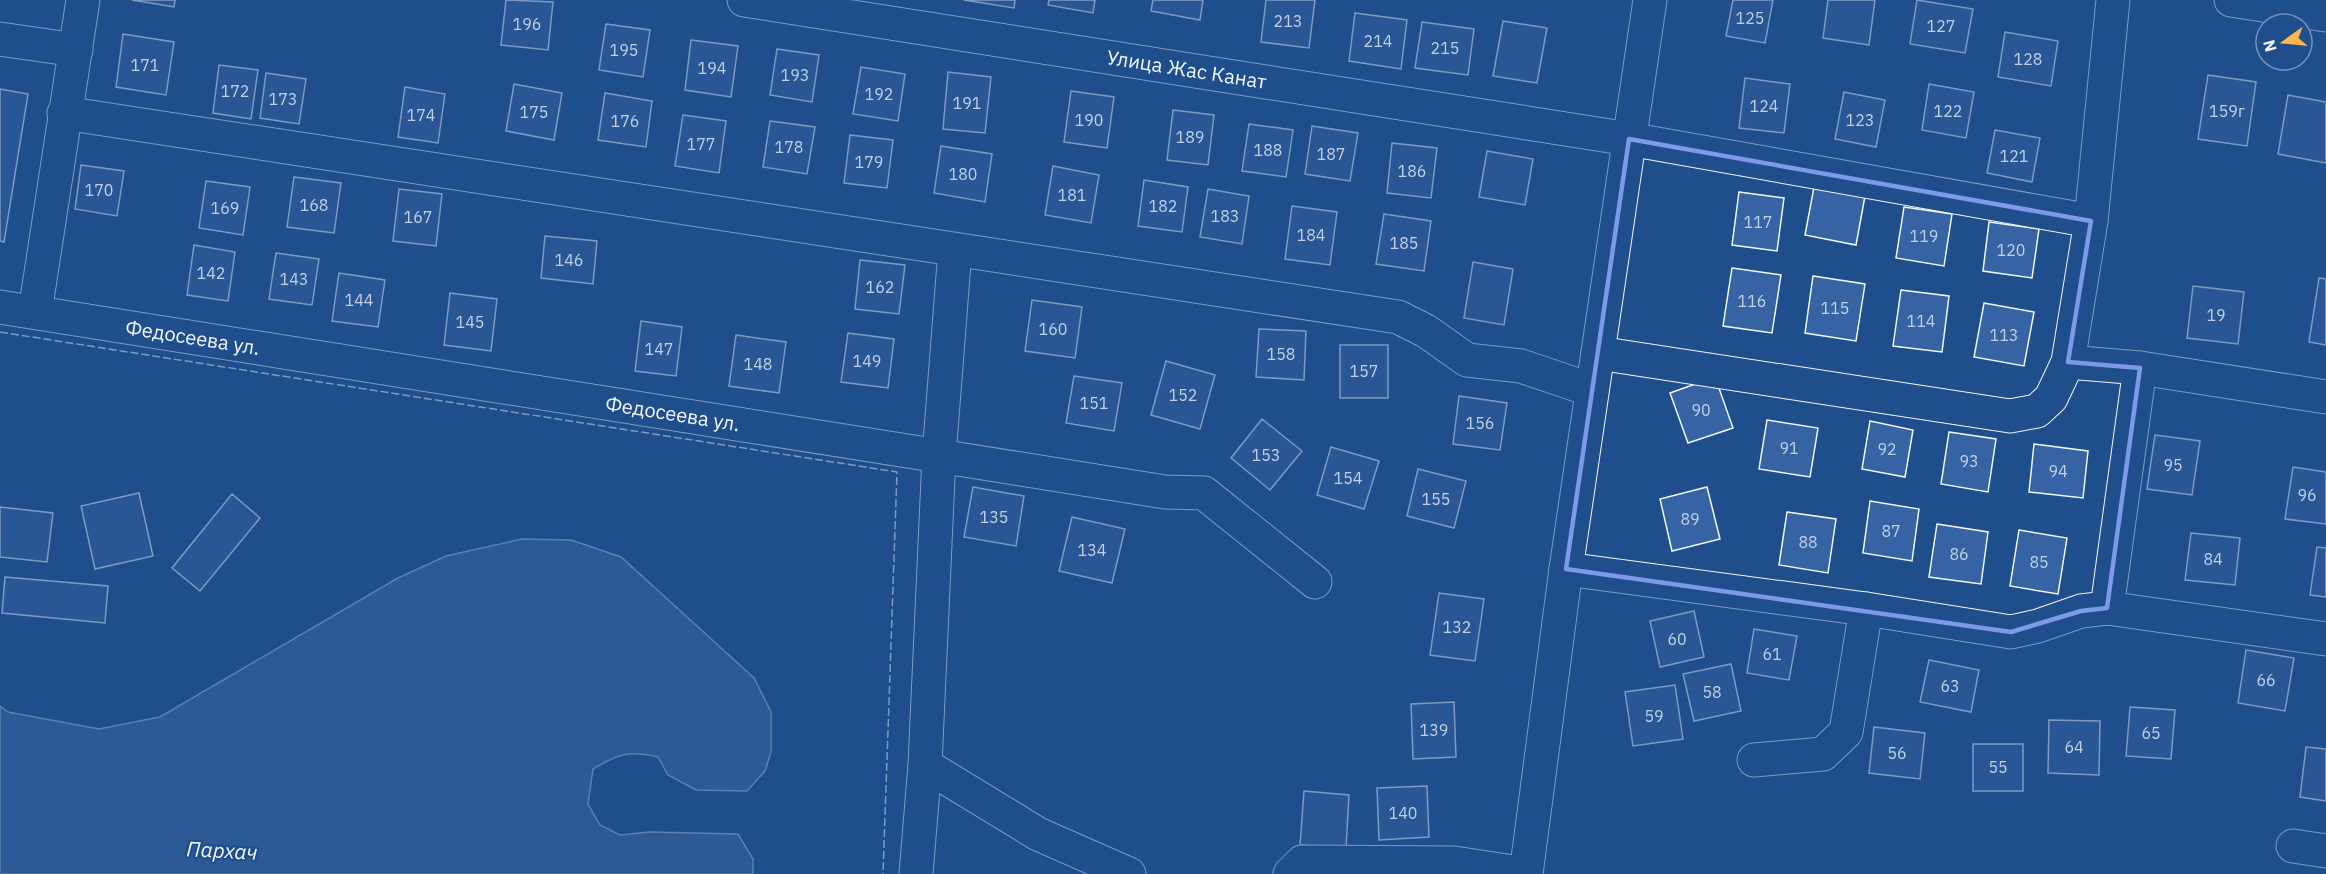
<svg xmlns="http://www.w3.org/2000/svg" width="2326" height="874" viewBox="0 0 2326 874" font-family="'IBM Plex Sans',sans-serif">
	<rect width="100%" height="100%" fill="#1f4e8c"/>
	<path fill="#3b69a3" stroke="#a8bbd7" stroke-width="1.5" d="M522 539 571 540 621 557 754 678 771 712V752L765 771 747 791 696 790 668 775 658 757C629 750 618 754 593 769L588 804 600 825 620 835 649 832 738 834 753 859V874H0V706L8 712 99 729 160 717 398 578 446 556Z"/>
	<path fill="#3563a3" stroke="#f2f6ff" stroke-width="1.5" d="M132 0H175L174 7Z
		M506 0 553 2 548 50 501 45Z
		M964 0H1015L1014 8Z
		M1049 0H1095L1093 13 1048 5Z
		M1153 0H1203L1200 20 1151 11Z
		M1266 0H1315L1309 48 1261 42Z
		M1733 0H1773L1765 43 1726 36Z
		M1828 0H1875L1869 45 1823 38Z
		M1917 0 1973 9 1965 53 1910 44Z
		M1355 13 1407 20 1401 69 1349 61Z
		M1503 21 1547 28 1537 83 1493 76Z
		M1422 22 1474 29 1468 75 1415 68Z
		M606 24 650 30 643 77 599 70Z
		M2005 32 2058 41 2051 86 1998 77Z
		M123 34 174 42 166 95 116 87Z
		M691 40 738 46 731 97 685 90Z
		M777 49 819 55 812 102 770 95Z
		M219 65 258 70 251 119 213 113Z
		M861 67 905 74 898 121 853 114Z
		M948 72 991 77 985 133 943 129Z
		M266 73 306 79 299 124 260 118Z
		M2208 75 2256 82 2247 146 2198 139Z
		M1745 78 1790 84 1784 133 1739 128Z
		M514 84 562 93 554 140 506 131Z
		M1929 84 1974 92 1966 138 1922 130Z
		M405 87 445 94 438 143 398 137Z
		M0 89 28 94 4 242 0 241Z
		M1071 91 1114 97 1107 148 1064 142Z
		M1844 92 1885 100 1876 147 1835 139Z
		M605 93 652 101 646 147 598 140Z
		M2288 95 2326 102V163L2278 154Z
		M1173 110 1214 115 1208 165 1167 160Z
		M683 115 726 121 719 173 675 166Z
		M770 121 815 127 807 174 763 167Z
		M1249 124 1293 130 1286 177 1242 171Z
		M1312 126 1358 133 1350 181 1305 174Z
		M1995 130 2040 138 2032 182 1987 173Z
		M850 135 893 140 887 188 844 183Z
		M1392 143 1437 148 1431 198 1387 193Z
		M941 146 992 154 985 202 934 193Z
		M1487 151 1533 159 1525 205 1479 197Z
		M81 165 124 171 117 216 75 209Z
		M1053 166 1099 175 1091 223 1045 215Z
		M294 177 341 183 334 233 287 227Z
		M1144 180 1188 187 1182 232 1138 226Z
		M206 181 250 187 243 235 199 228Z
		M1814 187 1865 196 1856 245 1805 235Z
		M399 189 442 194 436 246 393 241Z
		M1208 189 1249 196 1242 244 1200 237Z
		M1739 192 1784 198 1777 251 1732 245Z
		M1292 206 1337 212 1330 265 1285 259Z
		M1904 207 1952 214 1944 266 1896 258Z
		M1384 214 1431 221 1424 271 1376 264Z
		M1989 222 2039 229 2032 278 1983 271Z
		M545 236 597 241 593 284 541 278Z
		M194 245 235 252 228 301 187 295Z
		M276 253 319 259 312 305 269 299Z
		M860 260 905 265 899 314 855 309Z
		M1473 262 1513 269 1504 325 1464 318Z
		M1732 268 1781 275 1772 333 1723 326Z
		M339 273 385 280 378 327 332 321Z
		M1813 276 1865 284 1856 341 1805 333Z
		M2319 278 2326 279V345L2309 342Z
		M2193 286 2244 292 2238 344 2187 338Z
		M1901 290 1949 296 1942 352 1893 346Z
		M450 293 497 299 491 351 444 345Z
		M1032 300 1082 307 1075 358 1025 351Z
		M1984 303 2034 312 2024 366 1974 357Z
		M641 321 682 327 676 376 635 371Z
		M1259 329 1306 331 1304 380 1256 377Z
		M848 333 894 339 888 388 841 382Z
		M736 335 786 342 779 393 729 386Z
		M1340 345H1388V398H1340Z
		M1166 361 1215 375 1200 429 1151 415Z
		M1074 376 1122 383 1114 431 1066 423Z
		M1715 377 1733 428 1688 443 1670 393Z
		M1459 396 1507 403 1500 450 1453 444Z
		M1262 419 1302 451 1270 490 1231 458Z
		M1767 420 1818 428 1810 477 1759 469Z
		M1870 421 1913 430 1905 477 1862 469Z
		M1949 432 1996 439 1988 492 1941 484Z
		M2155 435 2200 441 2192 495 2147 489Z
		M2034 444 2088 451 2083 498 2029 492Z
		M1331 447 1379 461 1364 509 1317 495Z
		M2293 467 2326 472V524L2285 519Z
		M1418 469 1466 481 1454 528 1407 516Z
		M973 487 1024 496 1016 546 964 537Z
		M1707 487 1720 539 1672 551 1660 499Z
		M139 493 153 556 95 569 81 506Z
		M232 494 260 518 200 591 172 568Z
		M1870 501 1919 509 1912 561 1863 553Z
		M0 507 53 513 47 562 0 557Z
		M1787 512 1836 519 1828 573 1779 565Z
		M1072 517 1125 529 1112 583 1059 571Z
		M1937 524 1988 532 1981 584 1929 577Z
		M2019 530 2067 538 2058 594 2010 586Z
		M2191 533 2240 538 2235 585 2185 580Z
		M2317 547 2326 548V597L2310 595Z
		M5 577 108 586 105 623 2 613Z
		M1439 593 1484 599 1475 661 1430 655Z
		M1694 611 1704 657 1660 667 1650 621Z
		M1754 629 1797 636 1789 680 1747 673Z
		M2246 650 2294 658 2285 711 2238 703Z
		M1929 660 1979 670 1971 712 1920 702Z
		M1731 664 1741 711 1694 721 1683 674Z
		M1675 685 1683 739 1633 746 1625 692Z
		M1454 702 1456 757 1413 759 1411 704Z
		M2130 707 2175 710 2171 759 2126 756Z
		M2049 720 2100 721 2099 775 2048 773Z
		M1874 727 1925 733 1920 779 1869 773Z
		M1973 744H2023V791H1973Z
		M2306 747 2326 749V801L2300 797Z
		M1427 786 1429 837 1379 840 1377 788Z
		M1304 791 1349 795 1346 848 1300 845Z"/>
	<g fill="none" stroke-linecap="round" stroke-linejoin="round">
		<defs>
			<g id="minor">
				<path id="s1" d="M744 0 1629 139 2091 221"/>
				<path d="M2231 0 2326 15"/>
				<path d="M0 39 76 50"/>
				<path d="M64 113 1398 317 1426 331 1467 360 1521 366 1592 390"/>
				<path d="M955 250 939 456 1165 492 1204 493 1315 582"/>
				<path id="s2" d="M0 307 939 456 925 765 916 874"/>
				<path d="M35 312 83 0"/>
				<path d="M1598 353 2010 416 2037 411 2051 398 2068 362 2091 221 2113 0"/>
				<path d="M2068 362 2140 368 2326 397"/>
				<path d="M1566 569 1866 609 2011 632 2038 626 2081 611 2107 608 2326 639"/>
				<path d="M2107 608 2140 368"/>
				<path d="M1754 760 1823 754 1846 732 1866 609"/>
				<path d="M925 765 1038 834 1129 874"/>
				<path d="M2293 846 2326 851"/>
				<path d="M1290 874 1302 862 1454 863 1526 874"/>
				<path d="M1526 874 1566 569 1650 0"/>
			</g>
		</defs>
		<use href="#minor" stroke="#f2f6ff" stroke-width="35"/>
		<use href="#minor" stroke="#1f4e8c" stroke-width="33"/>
		<path stroke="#f2f6ff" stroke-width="1.5" stroke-dasharray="8 3" stroke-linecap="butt" d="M0 332 897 472 883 874"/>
	</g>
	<path d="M0 0H2326V874H0ZM1629 139 2091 221 2068 362 2140 368 2107 608 2081 611 2011 632 1566 569Z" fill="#1f4e8c" fill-opacity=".55" fill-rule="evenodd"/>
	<path fill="none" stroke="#7d9aea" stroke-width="4.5" stroke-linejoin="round" d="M1629 139 2091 221 2068 362 2140 368 2107 608 2081 611 2011 632 1566 569Z"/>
	<g text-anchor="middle" stroke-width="4.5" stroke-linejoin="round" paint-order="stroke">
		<g font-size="16" fill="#c3d1e8">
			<text x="1750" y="24">125</text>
			<text x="1288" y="27">213</text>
			<text x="527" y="30">196</text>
			<text x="1941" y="32">127</text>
			<text x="1378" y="47">214</text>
			<text x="1445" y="54">215</text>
			<text x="624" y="56">195</text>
			<text x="2028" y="65">128</text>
			<text x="145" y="71">171</text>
			<text x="712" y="74">194</text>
			<text x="795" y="81">193</text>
			<text x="235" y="97">172</text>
			<text x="879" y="100">192</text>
			<text x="283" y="105">173</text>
			<text x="967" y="109">191</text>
			<text x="1764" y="112">124</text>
			<text x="1948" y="117">122</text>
			<text x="2227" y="117">159г</text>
			<text x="534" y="118">175</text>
			<text x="421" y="121">174</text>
			<text x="1089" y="126">190</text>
			<text x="1860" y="126">123</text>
			<text x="625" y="127">176</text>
			<text x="1190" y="143">189</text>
			<text x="701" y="150">177</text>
			<text x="789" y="153">178</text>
			<text x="1268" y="156">188</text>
			<text x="1331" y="160">187</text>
			<text x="2014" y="162">121</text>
			<text x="869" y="168">179</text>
			<text x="1412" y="177">186</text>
			<text x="963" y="180">180</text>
			<text x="99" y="196">170</text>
			<text x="1072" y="201">181</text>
			<text x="314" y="211">168</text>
			<text x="1163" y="212">182</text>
			<text x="225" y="214">169</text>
			<text x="1225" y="222">183</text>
			<text x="418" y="223">167</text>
			<text x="1758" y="228">117</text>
			<text x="1311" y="241">184</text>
			<text x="1924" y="242">119</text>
			<text x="1404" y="249">185</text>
			<text x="2011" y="256">120</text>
			<text x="569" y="266">146</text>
			<text x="211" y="279">142</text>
			<text x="294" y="285">143</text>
			<text x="880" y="293">162</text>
			<text x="359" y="306">144</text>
			<text x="1752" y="307">116</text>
			<text x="1835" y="314">115</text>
			<text x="2216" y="321">19</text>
			<text x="1921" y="327">114</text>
			<text x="470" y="328">145</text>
			<text x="1053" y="335">160</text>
			<text x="2004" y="341">113</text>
			<text x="659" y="355">147</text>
			<text x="1281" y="360">158</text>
			<text x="867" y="367">149</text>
			<text x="758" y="370">148</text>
			<text x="1364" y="377">157</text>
			<text x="1183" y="401">152</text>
			<text x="1094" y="409">151</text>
			<text x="1701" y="416">90</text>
			<text x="1480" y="429">156</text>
			<text x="1789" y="454">91</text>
			<text x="1887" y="455">92</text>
			<text x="1266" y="461">153</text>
			<text x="1969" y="467">93</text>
			<text x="2173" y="471">95</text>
			<text x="2058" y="477">94</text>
			<text x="1348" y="484">154</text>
			<text x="2307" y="501">96</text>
			<text x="1436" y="505">155</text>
			<text x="994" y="523">135</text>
			<text x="1690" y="525">89</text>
			<text x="1891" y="537">87</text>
			<text x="1808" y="548">88</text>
			<text x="1092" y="556">134</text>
			<text x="1959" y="560">86</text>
			<text x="2213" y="565">84</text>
			<text x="2039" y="568">85</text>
			<text x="1457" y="633">132</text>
			<text x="1677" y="645">60</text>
			<text x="1772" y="660">61</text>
			<text x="2266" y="686">66</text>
			<text x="1950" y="692">63</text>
			<text x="1712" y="698">58</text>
			<text x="1654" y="722">59</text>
			<text x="1434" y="736">139</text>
			<text x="2151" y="739">65</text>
			<text x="2074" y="753">64</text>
			<text x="1897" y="759">56</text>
			<text x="1998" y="773">55</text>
			<text x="1403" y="819">140</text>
		</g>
		<g font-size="20" fill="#f2f6ff" stroke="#1f4e8c">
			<text dy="7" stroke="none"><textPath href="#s1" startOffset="448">Улица Жас Канат</textPath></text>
			<text dy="7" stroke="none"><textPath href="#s2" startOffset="195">Федосеева ул.</textPath></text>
			<text dy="7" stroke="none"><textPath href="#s2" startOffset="681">Федосеева ул.</textPath></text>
		</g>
		<g font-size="21" font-style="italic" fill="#f2f6ff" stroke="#1f4e8c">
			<text transform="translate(222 851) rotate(3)" y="7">Пархач</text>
		</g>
	</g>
	<g transform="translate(2284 42) rotate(255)"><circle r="28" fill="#1f4e8c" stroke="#7391ba" stroke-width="1.5"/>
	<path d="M0-4.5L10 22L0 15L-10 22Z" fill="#ffb74d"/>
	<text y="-9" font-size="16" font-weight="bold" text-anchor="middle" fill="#f2f6ff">N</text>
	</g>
</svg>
